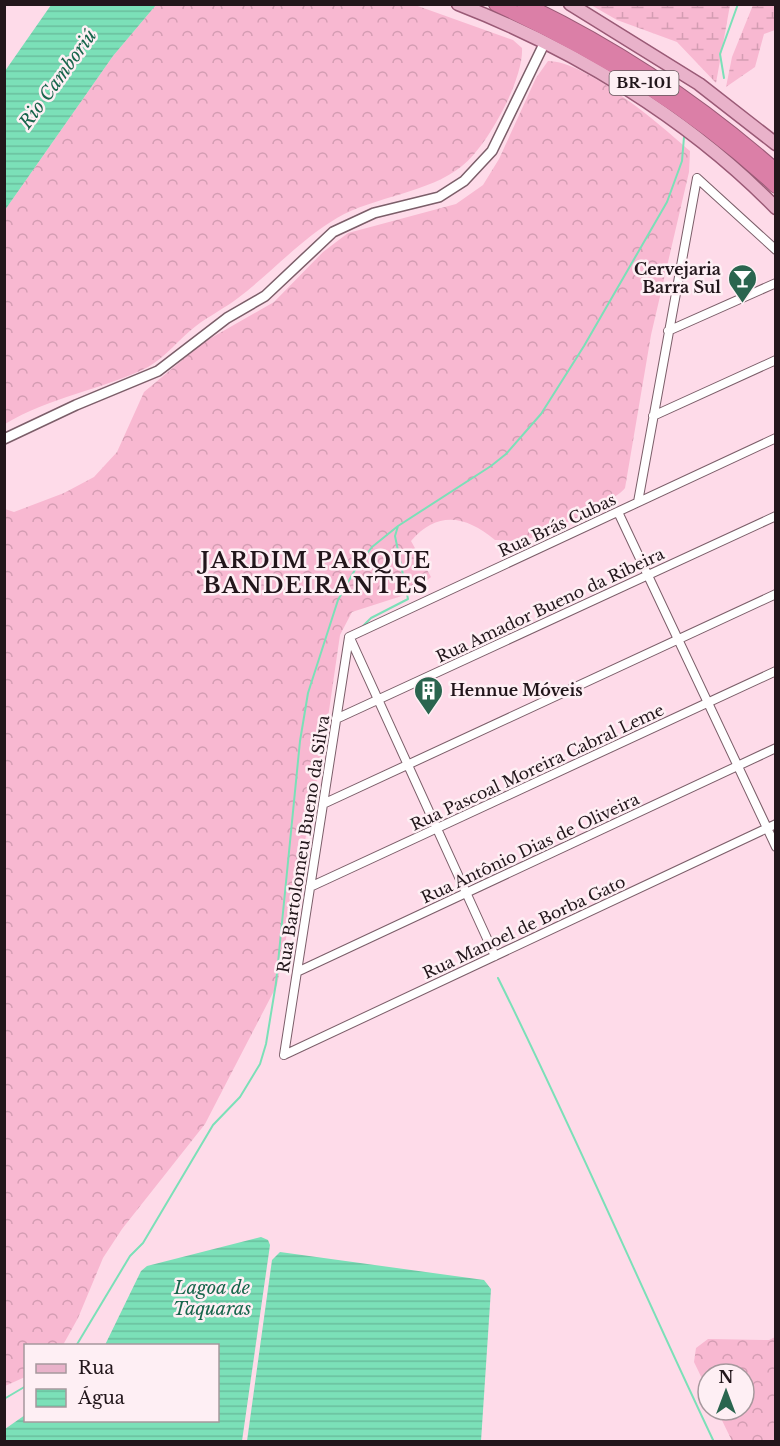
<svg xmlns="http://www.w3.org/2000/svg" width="780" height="1446" viewBox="0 0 780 1446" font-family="'Libre Baskerville',serif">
	<defs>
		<pattern id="forest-crowns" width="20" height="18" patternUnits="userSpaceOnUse" patternTransform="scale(1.5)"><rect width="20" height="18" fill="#f8b8d1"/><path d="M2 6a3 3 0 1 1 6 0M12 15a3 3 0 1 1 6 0" fill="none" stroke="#d49db3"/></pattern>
		<pattern id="wetland-marsh" width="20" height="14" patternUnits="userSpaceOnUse" patternTransform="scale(1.5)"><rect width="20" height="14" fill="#f8b8d1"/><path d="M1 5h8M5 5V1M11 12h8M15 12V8" fill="none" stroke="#d49db3"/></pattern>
		<pattern id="water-rules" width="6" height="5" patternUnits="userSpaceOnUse" patternTransform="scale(1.5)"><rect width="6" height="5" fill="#7be0b8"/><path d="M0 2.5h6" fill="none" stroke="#6abf9e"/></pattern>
	</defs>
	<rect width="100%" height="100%" fill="#fedbe9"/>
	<path fill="url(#forest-crowns)" d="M156 5H415L513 40 522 48C524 79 487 147 462 166 429 193 375 196 337 218 300 240 271 273 238 298 225 308 209 316 196 326 180 338 166 357 148 367 102 390 49 397 5 424V210L113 56Z
		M548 61C586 61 661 125 690 151L689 172 651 335 625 488C619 499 538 538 524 540 515 542 504 540 495 540 466 516 438 510 411 541L431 577 414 592 352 612 340 635 325 738 277 985 205 1124 122 1229 103 1258 78 1318 63 1345 26 1346 25 1377 5 1386V509L14 512 64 493 94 477 117 452 144 392 204 342 274 302 323 252 348 233 456 204 483 185 499 159 536 78Z
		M775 1337V1441H732L717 1410H744V1374H708V1391L694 1362 696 1348 708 1339 769 1340Z"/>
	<path fill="url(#wetland-marsh)" d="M591 5H730L716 83 677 42 617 20Z
		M753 5H775V30L764 34 755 67 726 87 732 57Z"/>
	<path fill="url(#water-rules)" d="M51 5H156L113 56 5 210V71Z
		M261 1237 268 1240 270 1245 242 1441H5V1429L25 1415 26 1420H218V1346L105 1345 141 1271 147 1266Z
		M280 1252 484 1280 491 1289 481 1441H247L272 1260Z"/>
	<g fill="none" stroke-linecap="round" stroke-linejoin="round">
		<path stroke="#7be0b8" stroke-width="2" d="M724 78 720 54 738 4
			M360 629 371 618 408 599 395 536 398 526
			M498 978C574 1131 641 1288 714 1442
			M76 1346 130 1256 143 1243 213 1125 240 1097 260 1064 266 1044 276 983 300 741 308 693 338 600 356 568 372 547 398 526 491 466 506 454 541 414 584 346 667 202 682 161 684 137
			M4 1399 26 1386"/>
		<defs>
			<path id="minor" d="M668 331 776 283
				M653 416 776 360
				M638 502 697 178 776 250
				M618 512 776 847
				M349 637 776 438
				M350 638 495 956
				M336 719 776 516
				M323 804 776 594
				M310 887 776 671
				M297 972 776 748
				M284 1055 776 824
				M284 1055 349 637"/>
			<path id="tertiary" d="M4 439 76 405 158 371 227 318 265 296 333 232 374 213 439 197 464 181 492 151 544 44"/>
			<path id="primary" d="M458 4C574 49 688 118 776 208
				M570 4 699 84 776 144"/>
			<path id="motorway" d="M496 4C599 52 692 108 776 186
				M524 4C616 48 699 103 776 171"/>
		</defs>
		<use href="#minor" stroke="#7b5e69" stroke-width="10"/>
		<use href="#tertiary" stroke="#7b5e69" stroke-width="12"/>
		<use href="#primary" stroke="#9a5a76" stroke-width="15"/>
		<use href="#motorway" stroke="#9a5a76" stroke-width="16"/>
		<use href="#minor" stroke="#fff" stroke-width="8"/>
		<use href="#tertiary" stroke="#fff" stroke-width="9"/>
		<use href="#primary" stroke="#e9b2ca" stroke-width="12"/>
		<use href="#motorway" stroke="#db7fa7" stroke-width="14"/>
	</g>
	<defs>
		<symbol id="bar-pin" viewBox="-11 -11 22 30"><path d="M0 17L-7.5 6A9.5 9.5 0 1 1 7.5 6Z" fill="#2a654f" stroke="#feeff4"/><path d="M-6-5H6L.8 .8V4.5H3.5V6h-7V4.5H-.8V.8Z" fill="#fff"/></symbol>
		<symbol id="building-pin" viewBox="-11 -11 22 30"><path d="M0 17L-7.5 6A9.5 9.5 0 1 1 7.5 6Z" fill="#2a654f" stroke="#feeff4"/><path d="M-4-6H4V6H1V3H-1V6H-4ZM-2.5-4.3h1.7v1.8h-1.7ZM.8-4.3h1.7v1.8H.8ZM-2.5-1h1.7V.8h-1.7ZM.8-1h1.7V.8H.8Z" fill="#fff"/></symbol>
	</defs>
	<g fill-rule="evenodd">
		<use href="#bar-pin" x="726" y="262" width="33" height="45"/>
		<use href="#building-pin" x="412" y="674" width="33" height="45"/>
	</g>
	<g text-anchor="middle" stroke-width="5" stroke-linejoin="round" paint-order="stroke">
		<rect fill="#feeff4" stroke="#64575c" stroke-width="1.5" x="609.5" y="71" width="69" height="24" rx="4.5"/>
		<g font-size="15" font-weight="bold" fill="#22161b">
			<text x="644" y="88">BR-101</text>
		</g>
		<g font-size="16" font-weight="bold" fill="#22161b" stroke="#feeff4" text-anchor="end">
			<text x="721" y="275">Cervejaria<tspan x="721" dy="18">Barra Sul</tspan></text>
			<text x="450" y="696" text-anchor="start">Hennue Móveis</text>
		</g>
		<g font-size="16" fill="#22161b" stroke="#feeff4">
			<text transform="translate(557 525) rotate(-25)" y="6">Rua Brás Cubas</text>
			<text transform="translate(550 605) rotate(-25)" y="6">Rua Amador Bueno da Ribeira</text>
			<text transform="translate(537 767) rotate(-25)" y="6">Rua Pascoal Moreira Cabral Leme</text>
			<text transform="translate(303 844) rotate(-81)" y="6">Rua Bartolomeu Bueno da Silva</text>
			<text transform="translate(530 848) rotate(-25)" y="6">Rua Antônio Dias de Oliveira</text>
			<text transform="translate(524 927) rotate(-25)" y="6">Rua Manoel de Borba Gato</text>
		</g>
		<g font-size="18" font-style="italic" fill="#18664c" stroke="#feeff4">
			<text transform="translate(58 79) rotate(-54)" y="6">Rio Camboriú</text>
			<text x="212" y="1294">Lagoa de<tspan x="212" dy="21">Taquaras</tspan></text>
		</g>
		<g font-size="22" font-weight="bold" letter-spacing="1.5" fill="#22161b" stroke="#feeff4">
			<text x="316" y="568">JARDIM PARQUE<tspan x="316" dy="25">BANDEIRANTES</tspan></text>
		</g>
	</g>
	<rect width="780" height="1446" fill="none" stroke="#22161b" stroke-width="12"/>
	<rect x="24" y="1344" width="195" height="78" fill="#feeff4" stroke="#a6989d" stroke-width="1.5"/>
	<rect x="36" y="1364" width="30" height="9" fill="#e9b2ca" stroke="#a6989d" stroke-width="1.5"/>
	<text x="78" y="1374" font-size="18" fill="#22161b">Rua</text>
	<rect x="36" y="1389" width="30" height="18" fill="url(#water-rules)" stroke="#a6989d" stroke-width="1.5"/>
	<text x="78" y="1404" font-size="18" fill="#22161b">Água</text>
	<g transform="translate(726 1392)"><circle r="28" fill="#feeff4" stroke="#a6989d" stroke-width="1.5"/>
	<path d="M0-4.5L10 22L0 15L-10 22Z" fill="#2a654f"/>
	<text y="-9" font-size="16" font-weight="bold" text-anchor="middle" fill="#22161b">N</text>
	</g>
</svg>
